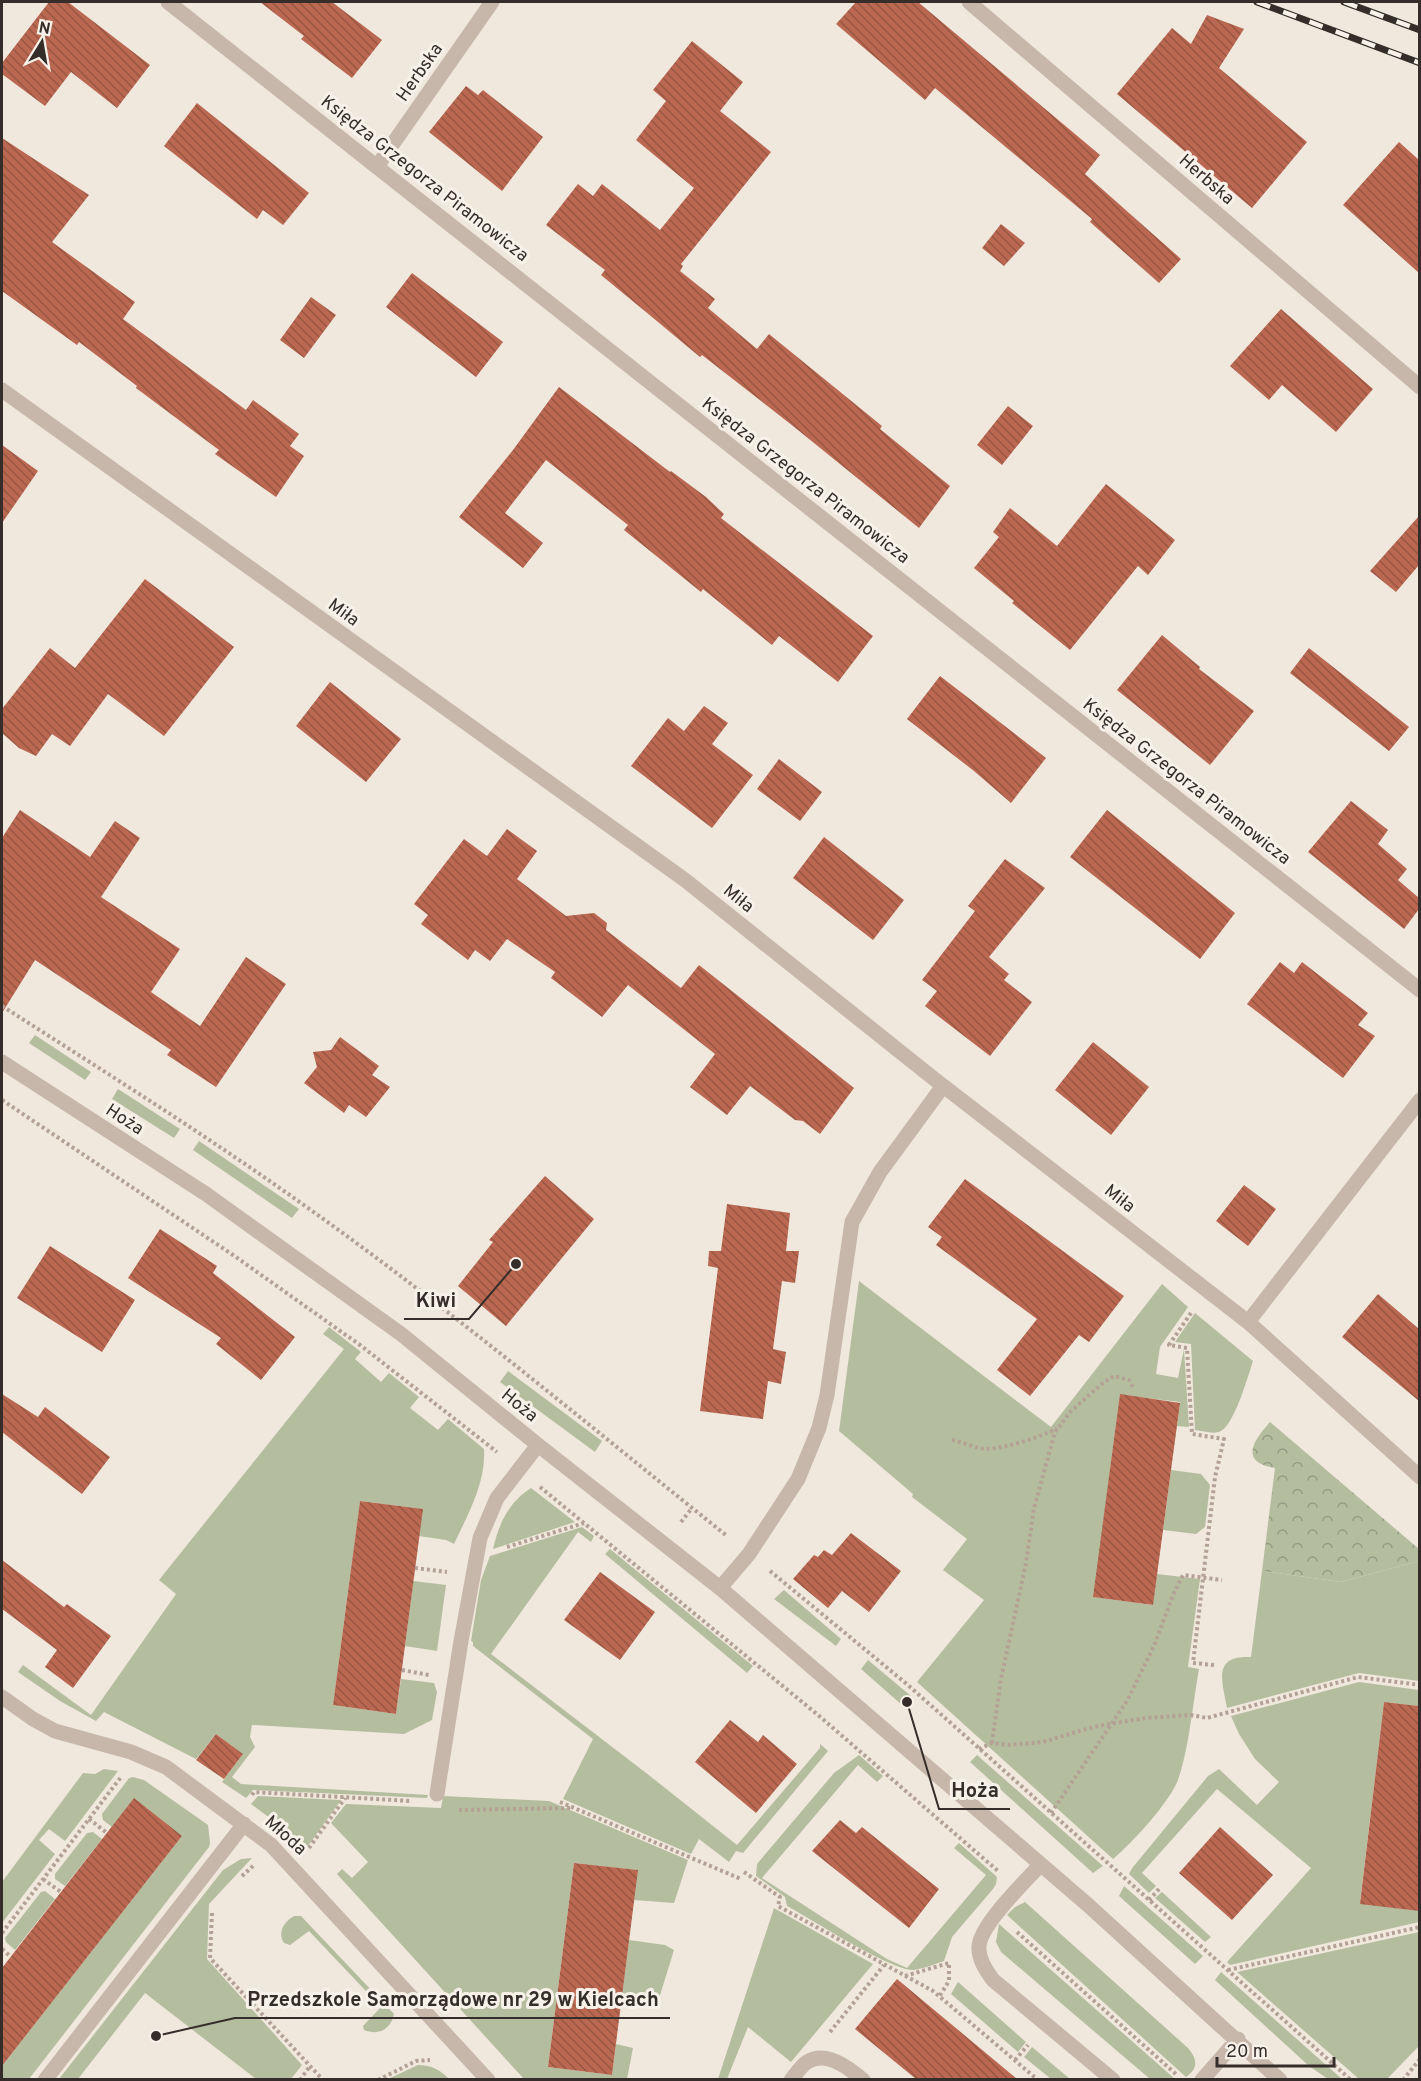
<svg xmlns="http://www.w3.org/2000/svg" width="1421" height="2081" viewBox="0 0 1421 2081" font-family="Overpass,sans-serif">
	<defs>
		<pattern id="forest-crowns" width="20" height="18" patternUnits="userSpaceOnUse" patternTransform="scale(1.5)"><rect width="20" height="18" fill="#b4be9f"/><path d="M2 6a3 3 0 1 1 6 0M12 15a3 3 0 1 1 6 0" fill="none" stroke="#939b82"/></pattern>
		<pattern id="building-back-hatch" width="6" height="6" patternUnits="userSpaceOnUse" patternTransform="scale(1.5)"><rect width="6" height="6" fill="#ba6851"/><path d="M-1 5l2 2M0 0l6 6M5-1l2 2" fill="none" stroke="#985643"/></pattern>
	</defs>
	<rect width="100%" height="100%" fill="#f0e7dd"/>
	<path fill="#b4be9f" d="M35 1035 91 1072 85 1080 29 1043Z
		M118 1089 180 1129 174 1138 112 1099Z
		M199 1141 299 1209 292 1218 193 1150Z
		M859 1281 1051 1427 1162 1284 1188 1307 1160 1347 1156 1374 1178 1378 1184 1349 1189 1427 1177 1426 1180 1402 1120 1395 1094 1597 1152 1605 1157 1574 1200 1579 1188 1667 1199 1669C1193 1702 1189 1749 1178 1780 1169 1803 1132 1843 1113 1859L917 1682 984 1600 943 1570 967 1539 912 1497 913 1494 839 1431Z
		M1195 1313 1253 1361C1248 1376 1234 1427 1219 1432 1211 1434 1203 1431 1195 1430L1191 1344 1175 1342Z
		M329 1327 361 1352 355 1359 381 1382 389 1373 419 1397 410 1408 438 1430 448 1419 484 1449C486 1483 468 1514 454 1544L446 1540 419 1536 422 1509 360 1501 333 1705 396 1714 401 1679 434 1683 437 1692 432 1720 404 1734 252 1725 250 1737 255 1747 232 1777 241 1784 428 1795 427 1798 253 1790 246 1798 222 1782 243 1754 216 1734 196 1759 104 1712 96 1721 60 1701 18 1672 23 1665 91 1715 176 1594 159 1580 344 1349 323 1334Z
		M508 1371 602 1441 595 1452 500 1382Z
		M1171 1470 1201 1474 1210 1485 1205 1527 1196 1534 1163 1530Z
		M531 1488 575 1522 493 1549C499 1523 509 1502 531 1488Z
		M582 1527 594 1536 591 1542 578 1532 491 1654 650 1776 737 1845 820 1748V1744L828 1751 743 1853 736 1851 729 1862 699 1839 691 1854 563 1799 593 1739 473 1646V1642L471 1641 481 1580 490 1556Z
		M610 1549 753 1666 747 1673 605 1554Z
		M1419 1561V1681L1359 1673 1227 1708C1222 1681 1212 1655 1251 1657L1262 1571 1341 1582Z
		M413 1581 446 1585 437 1651 405 1646Z
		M784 1590 841 1639 836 1646 774 1599Z
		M868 1660 911 1696 902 1705 861 1669Z
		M1359 1682 1419 1690V1706L1384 1702 1360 1903 1419 1911V1922L1230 1965 1227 1962 1311 1868 1217 1789 1142 1873 1156 1886 1149 1893 1129 1874 1133 1867 1208 1776 1219 1769 1257 1805 1279 1782 1255 1759 1239 1734 1231 1716Z
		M859 1755 883 1776 877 1782 858 1765 762 1878 887 1959 907 1968 986 1875 954 1848 959 1843 997 1877 996 1884 993 1889 952 1937 944 1961C935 1964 923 1969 913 1970 890 1970 811 1919 787 1906L785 1897 756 1876 757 1864 834 1773Z
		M977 1755 1103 1866 1093 1873 970 1762Z
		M104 1769 118 1771 65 1841 49 1829 39 1840 55 1854 2 1923V1882L83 1773 95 1774Z
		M133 1777 144 1780 208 1825 210 1843 209 1847 29 2079H2V2066L182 1836 112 1827 103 1820 102 1814 129 1778Z
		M258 1796 341 1800 308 1846 251 1804Z
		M443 1796 549 1801 688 1860 674 1903 634 1900 637 1870 574 1863 548 2067 612 2075 616 2044 633 2048 627 2079H524L337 1874 342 1869 352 1878 368 1862 331 1823 346 1804 441 1808Z
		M93 1832 102 1839 65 1886 55 1879V1874L87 1833Z
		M252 1858 209 1904 207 1959 302 2065 291 2079H256L145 1993 78 2079H59L223 1870 241 1859Z
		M1124 1886 1203 1956 1195 1964 1119 1896Z
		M45 1891 55 1899 15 1950 6 1942 5 1938 41 1892Z
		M1162 1892 1211 1937 1205 1942 1155 1898Z
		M1025 1902 1188 2048C1197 2059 1199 2068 1186 2077L1007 1915 1015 1907Z
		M774 1908 873 1964 791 2062 748 2027 727 2079H718Z
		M294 1916H301L394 2014C391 2029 379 2036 364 2030L363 2026 381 2007 309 1931 290 1945 284 1943C277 1932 284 1922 294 1916Z
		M999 1924 1175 2079H1150L1001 1952 996 1942Z
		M1419 1932V2046L1387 2079H1359L1237 1972Z
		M629 1940 665 1945 674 1950 657 2005 647 2007 621 2002Z
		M1221 1972 1342 2079H1328L1309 2066 1215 1980Z
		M958 1982 1026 2042 1018 2052 951 1994Z
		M1032 2047 1070 2079H1051L1024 2057Z
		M418 2065C432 2065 440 2070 449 2079H388Z"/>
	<path fill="url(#forest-crowns)" d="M1270 1422 1419 1549V1561L1341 1582 1262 1571 1275 1468C1239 1462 1253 1441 1270 1422Z"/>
	<path fill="url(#building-back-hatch)" d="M49 2H68L150 65 117 108 71 72 45 106 2 74V63Z
		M260 2H332L382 40 352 78 301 39 304 36Z
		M856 2H918L1100 155 1085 174 1181 259 1159 283 1090 222 1092 219 935 88 925 100 836 24Z
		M1207 15 1244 29 1219 68 1307 142 1252 208 1117 94 1172 28 1191 44Z
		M692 41 743 82 720 111 771 152 681 264 683 266 680 271 715 299 708 308 757 349 769 334 882 426 880 429 950 486 919 528 793 426 702 355 700 357 646 312 601 275 605 270 546 225 578 184 593 196 602 184 660 230 694 188 636 140 666 101 653 90Z
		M466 86 478 95 483 90 543 137 502 191 429 132Z
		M197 103 309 193 283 225 263 210 257 219 164 146Z
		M2 138 89 195 52 242 135 302 123 319 246 410 253 400 299 434 290 446 304 456 276 497 215 454 219 450 136 388 137 386 79 342 77 345 2 291Z
		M1399 142 1419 160V273L1343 205Z
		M1001 224 1025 243 1004 266 982 248Z
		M412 273 503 342 476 377 386 307Z
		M311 297 336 315 304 358 280 340Z
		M1281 309 1373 389 1336 432 1282 385 1269 400 1230 366Z
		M559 387 670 472 671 471 706 497 724 514 721 518 873 636 838 682 779 636 772 645 703 589 701 592 624 530 628 525 546 460 505 513 543 543 523 568 459 517 513 450Z
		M1008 406 1033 426 1002 465 977 445Z
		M2 445 38 471 2 523Z
		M1106 484 1175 540 1148 575 1138 566 1070 650 1012 603 1014 601 974 568 999 537 993 532 1010 508 1057 546Z
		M1419 516V565L1396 592 1370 571Z
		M145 579 234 647 164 736 108 694 70 746 52 734 36 756 19 748 2 733V709L50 648 75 668Z
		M1162 635 1200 667 1199 669 1254 711 1210 765 1117 690Z
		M1309 648 1409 727 1389 751 1290 673Z
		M940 676 1046 758 1011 803 974 771 907 719Z
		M330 682 401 739 366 782 296 726Z
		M704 706 728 723 712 744 753 775 712 828 631 766 668 718 684 731Z
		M779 759 822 792 800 821 757 789Z
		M1351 801 1388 830 1378 844 1407 869 1398 880 1419 898V909L1404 929 1308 852Z
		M20 810 90 857 115 821 140 838 101 897 180 949 151 992 200 1026 246 957 286 984 216 1087 167 1055 171 1050 35 960 2 1013V838Z
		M1107 810 1235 913 1200 959 1070 857Z
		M507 829 537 851 517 879 566 916 594 913 607 923 606 930 681 988 699 965 854 1088 820 1134 803 1121 795 1120 750 1086 727 1115 690 1087 715 1054 628 985 602 1017 551 978 555 972 507 939 490 961 475 950 468 960 421 924 428 915 414 904 464 839 487 856Z
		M824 837 904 900 873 940 793 878Z
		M1005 859 1045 888 989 957 1009 974 1004 980 1032 1002 990 1056 925 1006 937 991 922 980 975 911 968 906Z
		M1280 962 1294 973 1302 962 1368 1013 1358 1025 1375 1036 1343 1078 1247 1004Z
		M340 1037 379 1066 372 1075 390 1087 366 1117 349 1105 344 1113 304 1083 317 1067 313 1052 331 1050Z
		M1093 1042 1149 1087 1111 1135 1055 1090Z
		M545 1176 594 1219 506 1326 458 1286 493 1242 489 1240Z
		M965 1179 1124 1296 1089 1342 1079 1335 1030 1396 997 1370 1037 1319 936 1245 942 1237 928 1227Z
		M1244 1185 1276 1209 1248 1246 1216 1221Z
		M727 1204 790 1213 786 1251H799L795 1283 782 1281 773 1349 786 1352 781 1384 768 1381 763 1419 700 1411 718 1268 708 1266 709 1251H721Z
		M160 1229 217 1266 213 1273 295 1337 261 1380 216 1344 221 1338 128 1278Z
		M50 1246 135 1300 102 1352 17 1298Z
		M1378 1294 1419 1329V1401L1342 1337Z
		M2 1394 38 1417 45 1407 110 1457 82 1494 2 1432Z
		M1120 1394 1180 1403 1153 1605 1093 1597Z
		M360 1501 423 1509 396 1714 333 1705Z
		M851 1533 901 1571 869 1612 842 1591 828 1608 793 1579 814 1555 818 1557 824 1550 832 1555Z
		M2 1560 64 1607 67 1604 111 1636 73 1688 45 1667 57 1650 2 1609Z
		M600 1572 655 1612 620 1660 564 1620Z
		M1384 1702 1419 1706V1911L1360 1904Z
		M730 1720 758 1742 763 1735 797 1764 756 1813 695 1762Z
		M216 1734 243 1754 224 1779 196 1760Z
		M134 1798 182 1836 2 2066V1968Z
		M840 1820 856 1833 862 1827 939 1889 909 1928 812 1851Z
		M1220 1827 1273 1875 1232 1920 1179 1873Z
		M574 1863 638 1870 612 2075 548 2067Z
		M897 1979 1017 2079H916L855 2029Z"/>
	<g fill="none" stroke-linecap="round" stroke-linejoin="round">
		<path stroke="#b3a195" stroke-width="4" stroke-dasharray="3 3" stroke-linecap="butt" d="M2 1006C102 1070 204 1134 301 1203 448 1307 586 1423 727 1536
			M2 1100 233 1255 360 1345 497 1452
			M1191 1313 1169 1345 1187 1348 1192 1434 1224 1439 1215 1477 1193 1663 1214 1665
			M952 1440C963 1442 974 1448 985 1449 1003 1449 1042 1437 1057 1428
			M540 1487 818 1715 998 1871
			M681 1522 692 1508
			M507 1547 584 1523
			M415 1568 447 1572
			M770 1571 908 1685 1351 2080
			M402 1670 429 1675
			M992 1743 1001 1679 1026 1563 1034 1508 1055 1432 1071 1411 1104 1382 1114 1376 1129 1380 1133 1387
			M979 1749 992 1743 1008 1745 1043 1742 1093 1727 1145 1718 1191 1715 1207 1718 1358 1677 1420 1685
			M252 1795 254 1792 411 1801
			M560 1802 741 1879
			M459 1810 572 1808
			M1051 1813 1127 1701 1154 1646 1173 1595 1183 1575 1222 1580
			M89 1819 107 1833
			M309 1848 345 1798
			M744 1872 780 1897 778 1906 933 1991 1038 2080
			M242 1876 254 1865
			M43 1879 61 1892
			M1149 1900 1159 1889
			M212 1913 210 1958 323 2080
			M1017 1932 1177 2075
			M2 1933 121 1777
			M2 1949 10 1956
			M1228 1970 1420 1927
			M905 1976 949 1963V1981L939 1997
			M830 2032 884 1965
			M1015 2060 1028 2045
			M300 2080 310 2066
			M378 2080 416 2061 430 2060
			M1403 2080 1420 2059"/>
		<path stroke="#c7b7aa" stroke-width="15" d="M168 2 1420 990
			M969 2 1420 387
			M378 165 492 2
			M2 390 685 880 933 1078 1248 1322 1420 1477
			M2 1062 206 1194 401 1334 538 1445 720 1588 1088 1905 1280 2080
			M1248 1322 1420 1100
			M720 1588 749 1554 798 1479 819 1428 827 1395 852 1222 880 1172 943 1086
			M2 1697 33 1719 55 1731 131 1752 166 1767 271 1845 488 2080
			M437 1794 461 1641 480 1538 497 1498 538 1445
			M1040 1865C1024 1883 981 1924 979 1946 978 1959 986 1970 993 1980L1113 2080
			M45 2080 244 1824
			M791 2080C796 2074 801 2066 807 2062 826 2050 849 2068 863 2080
			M1202 2080 1238 2039"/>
		<defs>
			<path id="rail" d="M1257 2 1420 63
				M1344 2 1420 30"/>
		</defs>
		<use href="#rail" stroke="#352d29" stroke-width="7"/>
		<use href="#rail" stroke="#f8f1e9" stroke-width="4.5" stroke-dasharray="14" stroke-linecap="butt"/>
	</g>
	<g text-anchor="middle" stroke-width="6" stroke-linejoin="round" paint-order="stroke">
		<g font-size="18" fill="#352d29" stroke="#f8f1e9">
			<text transform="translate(419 72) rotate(-55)" y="6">Herbska</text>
			<text transform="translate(425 178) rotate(38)" y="6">Księdza Grzegorza Piramowicza</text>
			<text transform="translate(1207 179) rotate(41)" y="6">Herbska</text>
			<text transform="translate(806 480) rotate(38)" y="6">Księdza Grzegorza Piramowicza</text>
			<text transform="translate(344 612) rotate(36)" y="6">Miła</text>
			<text transform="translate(1187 781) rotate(38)" y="6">Księdza Grzegorza Piramowicza</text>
			<text transform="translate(739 898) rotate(39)" y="6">Miła</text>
			<text transform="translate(125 1119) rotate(33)" y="6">Hoża</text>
			<text transform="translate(1120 1198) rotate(38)" y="6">Miła</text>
			<text transform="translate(520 1405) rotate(39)" y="6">Hoża</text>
			<text transform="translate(286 1835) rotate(42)" y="6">Młoda</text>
		</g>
	</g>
	<path fill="none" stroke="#352d29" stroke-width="2" d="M516 1264L469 1319H404M907 1702L939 1809H1010M156 2036L235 2018H670"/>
	<g fill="#352d29" stroke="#f8f1e9" stroke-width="2">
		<circle cx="516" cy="1264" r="6"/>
		<circle cx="907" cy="1702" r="6"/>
		<circle cx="156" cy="2036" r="6"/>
	</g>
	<g font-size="20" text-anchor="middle" font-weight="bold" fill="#352d29" stroke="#f8f1e9" stroke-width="6" stroke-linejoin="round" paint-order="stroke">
		<text x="436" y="1307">Kiwi</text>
		<text x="975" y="1797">Hoża</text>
		<text x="453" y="2006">Przedszkole Samorządowe nr 29 w Kielcach</text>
	</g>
	<rect width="1421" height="2081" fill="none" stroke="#352d29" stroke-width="6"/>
	<g transform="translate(42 42) rotate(11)" stroke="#f8f1e9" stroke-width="4.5" paint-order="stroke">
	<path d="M0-4.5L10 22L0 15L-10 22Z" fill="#352d29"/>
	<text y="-9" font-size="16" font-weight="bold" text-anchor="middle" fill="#352d29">N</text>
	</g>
	<path d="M1217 2057v9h117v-9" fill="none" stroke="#352d29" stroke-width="3"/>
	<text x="1226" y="2057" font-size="18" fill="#352d29" stroke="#f8f1e9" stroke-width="4.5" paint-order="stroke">20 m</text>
</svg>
